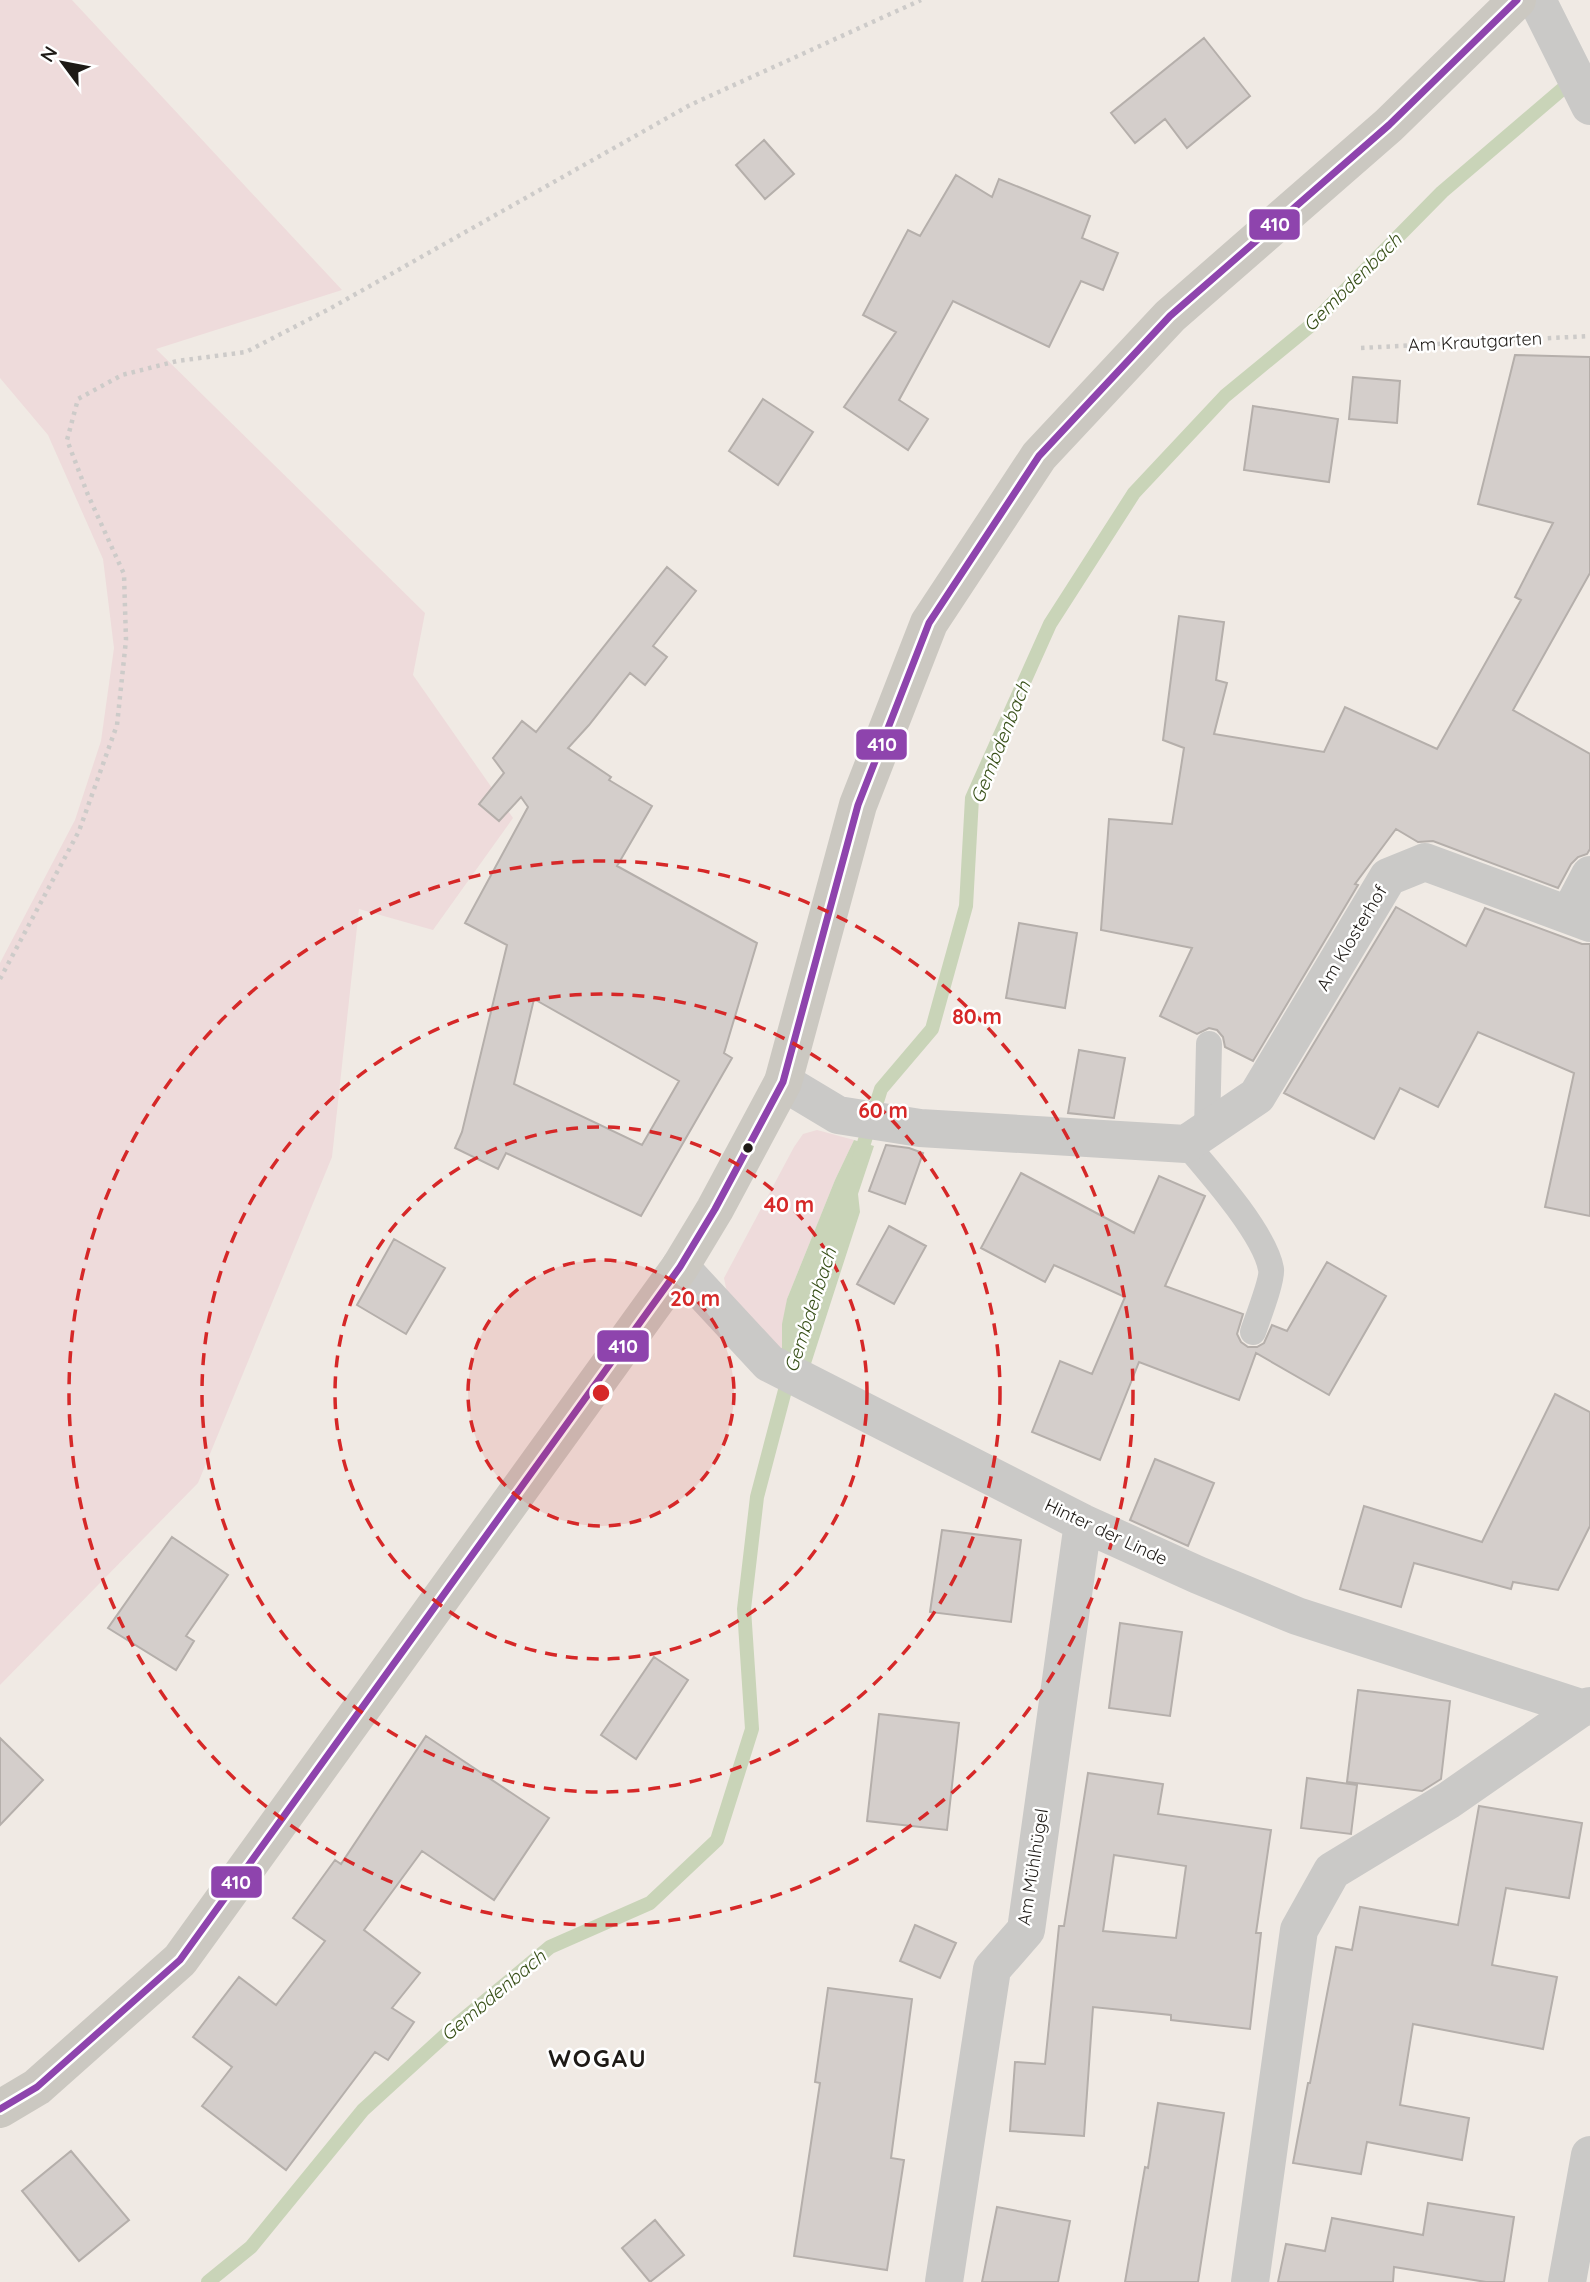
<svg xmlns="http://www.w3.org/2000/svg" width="1590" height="2282" viewBox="0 0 1590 2282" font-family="Quicksand,sans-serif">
	<rect width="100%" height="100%" fill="#f0eae4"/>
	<path fill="#eedbdb" d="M0 0H72L342 290 156 349 425 613 413 675 513 818 433 930 359 909 332 1157 198 1483 0 1685V963L75 820 101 741 114 648 103 559 48 435 0 378Z
		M817 1130 854 1140 835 1180 787 1299 782 1355 729 1303 724 1278 794 1147 803 1134Z"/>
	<path fill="#c9d4b8" d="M854 1140 874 1146 858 1194 860 1212 809 1370 782 1355V1324L787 1299 835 1180Z"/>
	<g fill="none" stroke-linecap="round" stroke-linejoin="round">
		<path stroke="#c9d4b8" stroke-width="14" d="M859 1159 881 1089 932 1029 966 906 972 798 1050 624 1134 493 1225 396 1310 326 1442 192 1573 80
			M208 2282 251 2247 363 2110 454 2027 550 1947 650 1903 717 1840 752 1729 744 1609 757 1497 789 1375"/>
	</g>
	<path fill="#d4cecb" stroke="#b5afab" stroke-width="2" fill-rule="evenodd" d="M1204 38 1250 96 1187 148 1165 119 1135 143 1111 113Z
		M764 140 794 174 765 199 736 165Z
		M956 175 992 197 999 179 1090 216 1082 238 1118 253 1103 290 1081 281 1049 347 953 301 899 400 928 419 908 450 844 407 896 332 863 315 908 230 920 236Z
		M1515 355 1590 357V573L1513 710 1590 754V849L1587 854 1578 857 1571 864 1558 888 1433 841 1418 842 1396 829 1355 884 1358 885 1253 1061 1225 1047 1223 1037 1217 1030 1209 1028 1197 1034 1160 1016 1192 948 1101 930 1109 819 1172 824 1184 748 1163 740 1179 616 1224 622 1216 680 1227 683 1214 734 1324 752 1345 707 1437 749 1521 600 1515 597 1553 523 1478 504Z
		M1353 377 1400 381 1397 423 1349 419Z
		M763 399 813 432 778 485 729 451Z
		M1253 406 1338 419 1329 482 1244 470Z
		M667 567 696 591 653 646 667 657 645 685 630 673 589 725 568 748 611 777 609 780 652 806 617 866 757 943 724 1053 732 1058 641 1216 506 1153 498 1169 455 1148 462 1132 507 945 465 923 528 807 521 797 499 821 479 804 504 773 493 758 522 721 536 732ZM534 999 679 1081 642 1145 514 1084Z
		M1396 907 1466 946 1485 908 1582 944H1590V1216L1545 1207 1574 1073 1478 1032 1438 1107 1400 1088 1374 1139 1284 1093Z
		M1019 923 1077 933 1065 1008 1006 998Z
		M1079 1050 1125 1058 1114 1118 1068 1113Z
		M886 1145 909 1148 923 1153 905 1204 869 1191Z
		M1021 1173 1134 1233 1159 1176 1205 1196 1165 1286 1243 1314 1237 1334 1241 1342 1248 1347H1257L1264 1343 1272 1325 1287 1331 1327 1262 1386 1296 1329 1395 1256 1353 1239 1400 1139 1362 1100 1460 1032 1432 1060 1361 1092 1374 1125 1297 1054 1265 1045 1282 981 1248Z
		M889 1226 926 1246 894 1304 857 1284Z
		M394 1239 445 1268 406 1334 357 1305Z
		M1555 1394 1590 1412V1526L1558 1590 1513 1582 1511 1589 1414 1563 1401 1607 1340 1589 1364 1506 1482 1542Z
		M1155 1459 1214 1483 1188 1546 1130 1520Z
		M942 1530 1021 1540 1011 1622 930 1612Z
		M172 1537 228 1575 186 1636 194 1641 176 1670 108 1628Z
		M1120 1623 1182 1632 1170 1716 1109 1708Z
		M654 1657 688 1680 636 1759 601 1735Z
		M1358 1690 1450 1701 1441 1779 1422 1791 1347 1782Z
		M879 1714 959 1723 947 1830 867 1821Z
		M426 1736 549 1818 494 1900 422 1851 364 1930 420 1973 392 2008 414 2022 388 2060 375 2052 286 2170 202 2106 232 2067 193 2037 239 1977 276 2005 325 1941 293 1918 335 1860 341 1864Z
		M0 1738 43 1780 0 1825Z
		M1088 1773 1163 1784 1158 1814 1271 1830 1256 1933H1261L1250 2029 1171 2020V2015L1093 2007 1084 2136 1010 2131 1015 2062 1045 2064 1059 1926H1064ZM1114 1855 1186 1866 1176 1938 1103 1931Z
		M1307 1778 1357 1785 1351 1834 1301 1828Z
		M1479 1806 1582 1823 1569 1898 1506 1888 1492 1965 1557 1977 1543 2049 1413 2024 1400 2105 1469 2118 1462 2160 1367 2142 1361 2174 1293 2163 1308 2083H1310L1336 1947 1352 1950 1360 1907 1458 1925Z
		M915 1925 956 1943 940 1978 900 1961Z
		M828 1988 912 1999 891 2158 904 2160 887 2270 794 2256 820 2083 815 2082Z
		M1158 2103 1224 2113 1198 2282H1125L1145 2167 1148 2168Z
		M71 2151 129 2220 79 2261 22 2191Z
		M1428 2203 1514 2217 1504 2282H1486L1394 2267 1393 2282H1278L1286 2244 1325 2251 1332 2218 1423 2235Z
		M997 2207 1070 2221 1058 2282H982Z
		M655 2220 684 2255 650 2282 622 2248Z"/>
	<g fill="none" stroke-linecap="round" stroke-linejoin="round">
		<path stroke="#cdcbc9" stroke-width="4.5" stroke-dasharray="3.5 5" stroke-linecap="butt" d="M1361 348 1590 336
			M0 979 79 831 117 725 126 640 124 574 88 495 67 440 78 399 122 375 177 361 246 352 331 308 690 105 921 0"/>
		<path stroke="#cac9c7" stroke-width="26" d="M1207 1130 1209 1044
			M1186 1144C1210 1172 1265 1234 1271 1269 1273 1279 1257 1320 1253 1332"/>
		<path stroke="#cac9c7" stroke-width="38" d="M1537 0 1590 106
			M1569 915 1590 875
			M783 1082 838 1115 920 1128 1186 1144 1257 1096 1388 877 1425 862 1590 923
			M680 1267 769 1363 1083 1523 1198 1575 1297 1616 1581 1708
			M944 2282 992 1969 1026 1930 1083 1523
			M1250 2282 1299 1930 1332 1871 1449 1800 1581 1708 1590 1706
			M1567 2282 1590 2155"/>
		<path stroke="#cbc8c1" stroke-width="38" d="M0 2109 37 2087 180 1960 680 1267 715 1209 783 1082 858 805 929 623 1039 456 1170 316 1389 125 1517 0"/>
		<defs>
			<path id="bus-1" d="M0 2109 37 2087 180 1960 680 1267 715 1209 783 1082 858 805 929 623 1039 456 1170 316 1389 125 1517 0"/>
		</defs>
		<use href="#bus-1" stroke="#fff" stroke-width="12"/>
		<use href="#bus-1" stroke="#8e44ad" stroke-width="7"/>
	</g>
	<circle cx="601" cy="1393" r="133" fill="#d62828" fill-opacity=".12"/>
	<g fill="none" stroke="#d62828" stroke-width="3.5" stroke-dasharray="12 9">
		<circle cx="601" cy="1393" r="133"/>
		<circle cx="601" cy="1393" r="266"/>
		<circle cx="601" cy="1393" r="399"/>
		<circle cx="601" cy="1393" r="532"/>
	</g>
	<circle fill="#1e1a16" stroke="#fff" stroke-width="2.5" cx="748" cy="1148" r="6"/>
	<g text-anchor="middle" stroke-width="5" stroke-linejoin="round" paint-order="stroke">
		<g font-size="18" fill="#1e1a16" stroke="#fff">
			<text transform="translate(1475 342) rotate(-3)" y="6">Am Krautgarten</text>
			<text transform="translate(1352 938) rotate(-59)" y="6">Am Klosterhof</text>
			<text transform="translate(1106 1532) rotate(25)" y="6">Hinter der Linde</text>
			<text transform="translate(1033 1867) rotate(-81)" y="6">Am Mühlhügel</text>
		</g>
		<g font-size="19" font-style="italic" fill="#374f17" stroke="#fff">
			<text transform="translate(1352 282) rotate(-45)" y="7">Gembdenbach</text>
			<text transform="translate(1000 742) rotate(-68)" y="7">Gembdenbach</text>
			<text transform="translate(810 1310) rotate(-72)" y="7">Gembdenbach</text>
			<text transform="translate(493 1995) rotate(-40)" y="7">Gembdenbach</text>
		</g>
		<g font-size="24" font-weight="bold" letter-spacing="2" fill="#1e1a16" stroke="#fff">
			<text x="598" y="2067">WOGAU</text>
		</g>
	</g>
	<circle cx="601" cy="1393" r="10" fill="#d62828" stroke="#fff" stroke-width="3.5"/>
	<g font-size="21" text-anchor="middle" font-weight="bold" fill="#d62828" stroke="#fff" stroke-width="5" stroke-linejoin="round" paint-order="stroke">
		<text x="977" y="1024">80 m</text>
		<text x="883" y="1118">60 m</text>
		<text x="789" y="1212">40 m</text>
		<text x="695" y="1306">20 m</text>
	</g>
	<g stroke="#fff" stroke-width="2.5">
		<rect x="1248" y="208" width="53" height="33" rx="7" fill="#8e44ad"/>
		<rect x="855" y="728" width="53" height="33" rx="7" fill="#8e44ad"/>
		<rect x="596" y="1329" width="54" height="34" rx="7" fill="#8e44ad"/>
		<rect x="210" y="1865" width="53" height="34" rx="7" fill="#8e44ad"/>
	</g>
	<g font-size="19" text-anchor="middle" font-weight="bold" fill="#fff">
		<text x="1275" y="231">410</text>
		<text x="882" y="751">410</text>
		<text x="623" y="1353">410</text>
		<text x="236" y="1889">410</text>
	</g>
	<g transform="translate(63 63) rotate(302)" stroke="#ffffff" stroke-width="5" paint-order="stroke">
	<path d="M0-5L12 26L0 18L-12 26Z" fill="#1e1a16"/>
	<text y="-10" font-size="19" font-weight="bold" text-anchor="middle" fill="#1e1a16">N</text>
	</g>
</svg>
